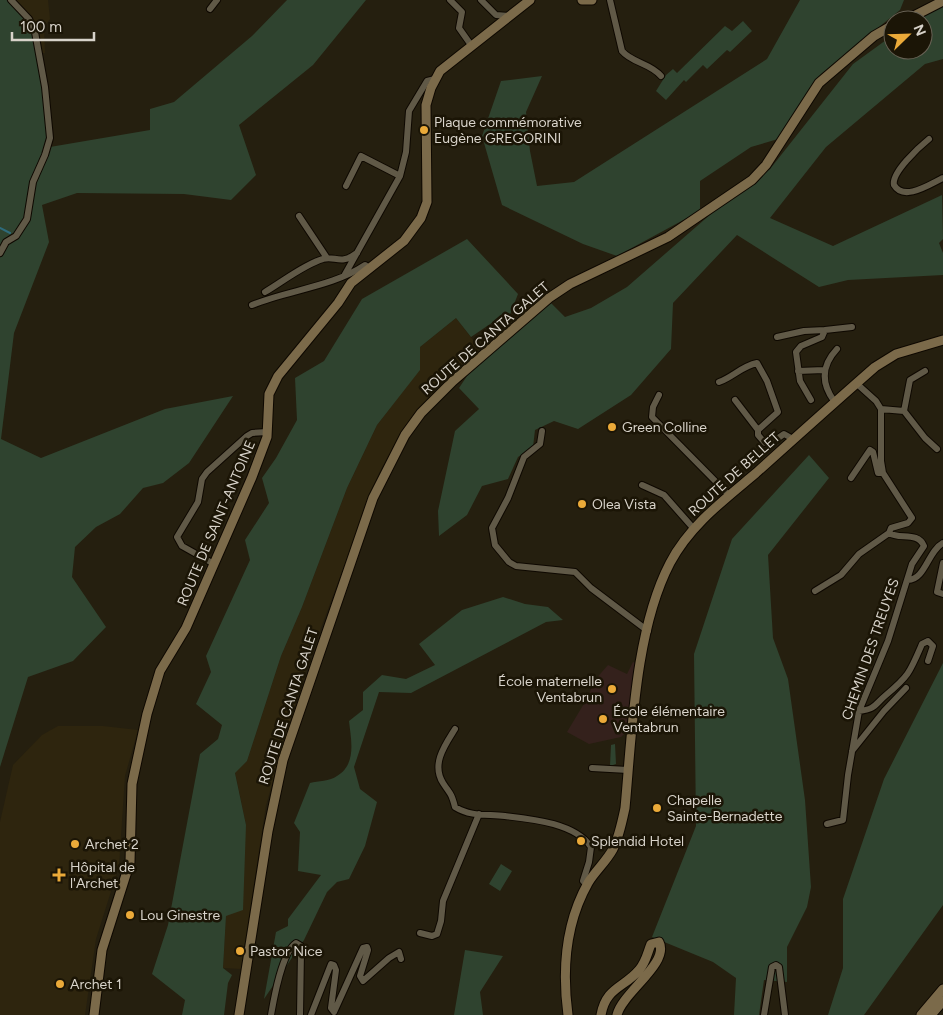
<svg xmlns="http://www.w3.org/2000/svg" width="943" height="1015" viewBox="0 0 943 1015" font-family="Figtree,sans-serif">
	<rect width="100%" height="100%" fill="#251f0f"/>
	<path fill="#2e250e" d="M14 0H48L50 19 44 27 45 53H39Z
		M456 318 480 349 444 380 402 431 379 473 307 665 266 805 241 969 223 968 226 915 246 825 235 772 247 761 281 656 302 607 347 488 377 425 419 370 420 347Z
		M58 726H103L138 730 125 776 119 866 96 939 85 1015H0V822L13 765 42 735Z"/>
	<path fill="#34211c" d="M633 662 636 663 630 728 621 737 589 744 567 732 588 697 594 681 608 665 627 674Z"/>
	<path fill="#2f432f" d="M0 0H14L37 32 47 136 44 148 150 130V109L174 102 252 36 287 0H366L313 65 239 125 256 175 231 200 184 194 77 193 42 205 49 242 14 333 1 439 41 458 165 409 233 396 189 463 163 483 143 488 120 514 96 527 75 547 72 577 106 627 73 661 28 677 0 767Z
		M800 0H904L900 10 821 74 778 139 751 147 700 181V211L617 256 583 244 502 205 482 136 501 81 542 76 526 112 530 151 537 186 574 182 767 59Z
		M943 0V59L925 64 826 147 770 218 833 246 942 195 943 239 939 243 943 253V275L848 280 819 287 737 235 673 303 671 349 631 395 578 429 554 421 535 430 533 447 518 457 508 479 482 486 467 515 439 536 438 511 455 431 479 409 459 388 469 373 551 303 565 317 591 308 627 287 712 213 770 169 853 64 893 35V50H923V20H914L936 10Z
		M743 21 752 31 730 52 727 50 707 69 703 65 686 82 684 80 666 100 656 91 666 75 673 69 677 73 725 26 732 31Z
		M467 239 518 294 506 325 496 320 471 337 456 318 420 347V370L377 425 347 488 302 607 281 656 247 761 235 773 246 825 243 910 226 916 223 968 232 975 228 983 224 1015H182L185 1000 152 974 168 925 200 754 218 739 222 725 196 704 211 672 206 656 250 560 245 540 269 503 262 478 276 458 297 420 295 378 324 361 362 299Z
		M809 455 829 478 768 555 773 638 788 679 805 800 811 887 807 907 787 947V982L764 980 759 1015H734L736 978 713 962 652 937 696 826 694 654 732 539Z
		M503 597 525 604 548 607 563 620 546 622 411 693 379 692 354 767 360 789 377 802 365 846 349 879 337 882 327 892 304 940 264 999 276 932 288 926V919L321 875 298 871 300 832 294 823 310 783C318 781 330 781 337 776 357 764 351 740 349 721L363 710V692L382 675 406 679 435 665 419 644 462 610Z
		M943 663V905L864 1015H828L843 968V899L884 779Z
		M615 744 616 764 610 766 611 745Z
		M501 864 512 871 500 891 489 884Z
		M465 950 503 956 480 992 483 1015H454Z"/>
	<g fill="none" stroke-linecap="round" stroke-linejoin="round">
		<path stroke="#2e6b7c" stroke-width="2" d="M0 228 10 233"/>
		<defs>
			<path id="street" d="M450 0 462 12 459 28 471 45
				M481 0 496 15 509 16
				M610 0 622 51C632 63 650 63 661 76
				M210 9 217 0
				M929 139C919 147 891 173 894 185 904 202 930 184 943 178
				M346 186 361 156 400 176
				M299 216 327 258
				M0 253 6 242 16 236 27 219 33 182 45 155 50 138 45 87 35 32 29 19 11 0
				M344 276 400 176 406 152 409 111 427 81 435 79
				M265 292C282 282 305 264 323 259 335 255 340 266 357 253
				M252 305C288 290 332 287 365 265L369 268
				M777 337 804 331 825 330
				M798 371 824 370
				M719 382C733 377 742 366 757 363L767 381 778 412 758 430V435L765 443H771L784 434 793 439
				M659 395 653 407 652 417 729 495
				M735 400 758 430
				M811 400 800 381 796 352 801 346 822 337 825 330 852 327
				M834 401C821 383 821 366 837 349
				M881 409 904 411 925 438 937 449
				M904 411 910 380 925 371
				M542 431 540 444 524 457 508 498 492 528 495 545 509 562 516 566 575 572 591 588 648 631
				M851 478 870 450 873 452 878 473H883
				M642 485 664 495 694 529
				M943 563 937 592 943 594
				M214 564 182 546 177 537 198 502 202 479 207 472 247 436 252 433 267 432
				M908 580C925 580 928 551 943 543
				M815 591 841 575 859 554 889 533
				M859 711C876 709 874 705 886 695 909 676 910 672 922 644L928 641 933 646 928 661
				M455 729C445 745 431 764 443 783 450 794 451 792 455 807 471 817 487 814 505 816 531 819 575 823 591 847L589 862 583 881 587 885
				M852 751 884 711 906 688
				M592 768 628 770
				M827 824 843 820 848 775 859 711 888 641 912 564 924 546C918 531 899 540 889 533L891 528 908 523 912 518 883 473 881 461V409L876 401 856 383
				M420 933 432 936 437 934 441 921 443 901 479 814
				M271 1015C274 998 282 952 296 943L301 946V950L300 1015
				M311 1015 331 964 334 965 336 970 331 1008 334 1012 363 948 367 947 368 950 360 976 363 981 389 958 399 952 401 959
				M764 1015 772 967 776 965 779 967 785 1015"/>
			<path id="secondary" d="M582 0H592
				M906 20 943 1
				M94 1015 102 950 130 862 132 784 147 714 160 671 186 628 252 477 267 437 269 394 278 376 338 303 351 283 404 241 421 218 427 202 426 105 431 88 440 71 530 0
				M239 1015 268 831 283 760 373 498 405 435 421 413 453 381 549 298 570 284 668 237 752 180 766 165 819 83 874 36 893 25
				M568 1015C562 970 565 924 588 883 595 871 606 862 613 849 619 837 622 822 625 808 632 733 635 630 670 563 690 525 724 500 756 473 796 437 835 402 875 367L896 354 943 340
				M601 1015C606 987 624 988 639 970 646 962 647 954 651 944L659 942C670 963 622 993 617 1015
				M921 1015 943 989
				M931 1015 943 1001"/>
		</defs>
		<use href="#street" stroke="#0e0800" stroke-width="8"/>
		<use href="#secondary" stroke="#0e0800" stroke-width="11"/>
		<use href="#street" stroke="#605947" stroke-width="6"/>
		<use href="#secondary" stroke="#7b6a4a" stroke-width="9"/>
	</g>
	<g fill="#ebaa39" stroke="#1b1506" stroke-width="2">
		<circle cx="424" cy="130" r="5"/>
		<circle cx="612" cy="427" r="5"/>
		<circle cx="582" cy="504" r="5"/>
		<circle cx="612" cy="689" r="5"/>
		<circle cx="603" cy="719" r="5"/>
		<circle cx="657" cy="808" r="5"/>
		<circle cx="581" cy="841" r="5"/>
		<circle cx="75" cy="844" r="5"/>
		<path d="M56.5 867.5h5v5h5v5h-5v5h-5v-5h-5v-5h5z"/>
		<circle cx="130" cy="915" r="5"/>
		<circle cx="240" cy="951" r="5"/>
		<circle cx="60" cy="984" r="5"/>
	</g>
	<g text-anchor="middle" stroke-width="5" stroke-linejoin="round" paint-order="stroke">
		<g font-size="14" fill="#d8d3ca" stroke="#1b1506" text-anchor="start">
			<text x="434" y="127">Plaque commémorative<tspan x="434" dy="16">Eugène GREGORINI</tspan></text>
			<text x="622" y="432">Green Colline</text>
			<text x="592" y="509">Olea Vista</text>
			<text x="602" y="686" text-anchor="end">École maternelle<tspan x="602" dy="16">Ventabrun</tspan></text>
			<text x="613" y="716">École élémentaire<tspan x="613" dy="16">Ventabrun</tspan></text>
			<text x="667" y="805">Chapelle<tspan x="667" dy="16">Sainte-Bernadette</tspan></text>
			<text x="591" y="846">Splendid Hotel</text>
			<text x="85" y="849">Archet 2</text>
			<text x="70" y="872">Hôpital de<tspan x="70" dy="16">l'Archet</tspan></text>
			<text x="140" y="920">Lou Ginestre</text>
			<text x="250" y="956">Pastor Nice</text>
			<text x="70" y="989">Archet 1</text>
		</g>
		<g font-size="14" fill="#d8d3ca" stroke="#1b1506">
			<text transform="translate(485 338) rotate(-41)" y="5">ROUTE DE CANTA GALET</text>
			<text transform="translate(734 474) rotate(-42)" y="5">ROUTE DE BELLET</text>
			<text transform="translate(216 523) rotate(-67)" y="5">ROUTE DE SAINT-ANTOINE</text>
			<text transform="translate(870 649) rotate(-71)" y="5">CHEMIN DES TREUYES</text>
			<text transform="translate(288 706) rotate(-72)" y="5">ROUTE DE CANTA GALET</text>
		</g>
	</g>
	<g transform="translate(908 35) rotate(67)"><circle r="24" fill="#1b1506" stroke="#676154"/>
	<path d="M0-4L9 19L0 12L-9 19Z" fill="#ebaa39"/>
	<text y="-8" font-size="14" font-weight="bold" text-anchor="middle" fill="#d8d3ca">N</text>
	</g>
	<path d="M12 32v8h82v-8" fill="none" stroke="#d8d3ca" stroke-width="2.5"/>
	<text x="20" y="32" font-size="15" fill="#d8d3ca" stroke="#1b1506" stroke-width="4" paint-order="stroke">100 m</text>
</svg>
